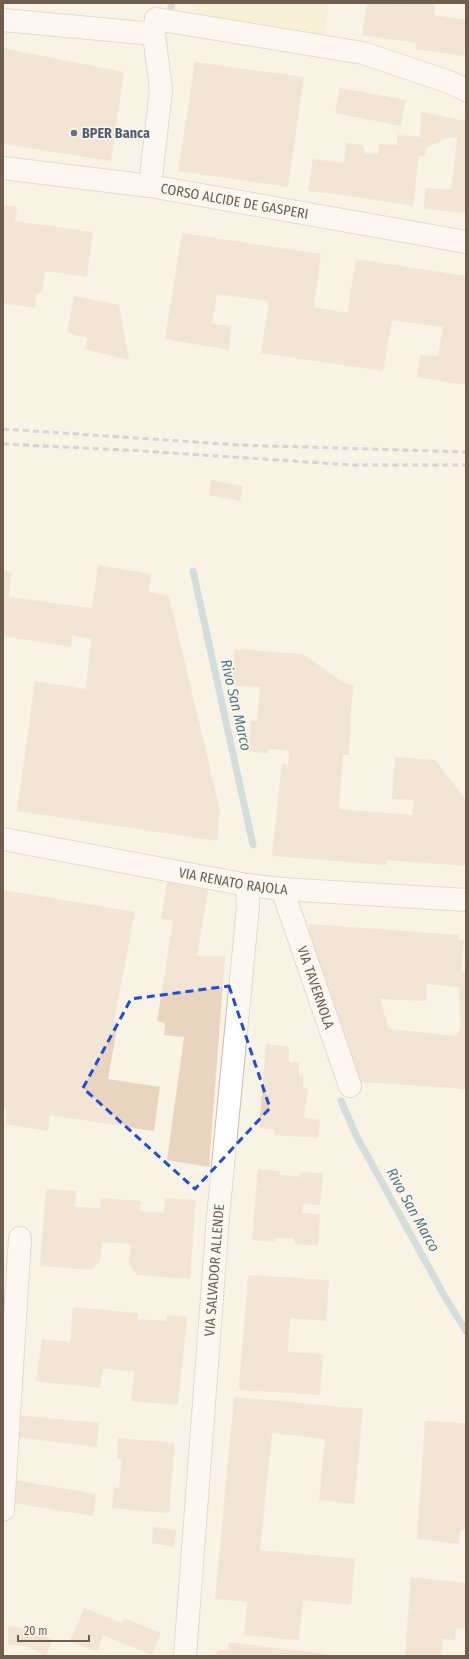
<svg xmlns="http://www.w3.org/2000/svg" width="469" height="1659" viewBox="0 0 469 1659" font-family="'Fira Sans Condensed',sans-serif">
	<rect width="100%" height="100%" fill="#f9f3e6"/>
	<path fill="#f4eec5" d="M194 3H329L325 38 192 16Z"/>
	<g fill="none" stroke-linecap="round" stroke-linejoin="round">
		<path stroke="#a5c6d0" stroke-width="7" d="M171 7 172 3
			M193 571 253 845
			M341 1101 357 1137 445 1297 466 1331"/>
	</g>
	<path fill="#e9d4bf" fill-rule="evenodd" d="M367 3H387L401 5 402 3H435L434 15 466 20V44L464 56 415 49 417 43 362 35Z
		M3 48 124 72 111 161 3 144Z
		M195 62 304 77 288 187 178 171Z
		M340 88 406 100 401 126 335 113Z
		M421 112 466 121V213L424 209 425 188 451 190 457 137 447 138 426 148V155L419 156 413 206 337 194 308 191 313 159 344 163 346 143 363 145 365 153 378 154 379 144 397 145V135L420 137Z
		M3 205 17 207 15 221 93 232 87 277 45 271 42 293H37L35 308 3 303Z
		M182 233 321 254 314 307 347 313 356 259 466 276V385L417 377 420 355 438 356 443 327 392 320 383 371 261 353 269 301 217 294 212 324 231 326 229 350 165 339Z
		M74 296 119 305 129 360 84 349 88 338 67 333Z
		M211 480 243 486 240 501 209 495Z
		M98 565 151 574 149 592 169 596 220 810 217 841 17 811 35 681 86 689 91 639 72 635 71 647 3 636V570L12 572 9 597 92 608Z
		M235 649 303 654 341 681 354 686 351 705 349 755H343L339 809 412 815 414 800 392 799 395 757 435 760 466 800V866L386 860 387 865 272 856 282 763 288 765 289 750 269 749 268 753 249 752 251 721H257L260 687 232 685Z
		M167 881 208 890 197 956H225L209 1167 167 1160 184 1037 164 1035 165 1023 157 1021 173 921 161 918Z
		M3 890 135 912 114 1021 118 1022 108 1079 160 1087 154 1131 50 1115 48 1131 6 1124 7 1108 3 1107Z
		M309 924 459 935 458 940H464L461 973 466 972V1090L455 1088 361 1082 309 949ZM427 984 459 987 460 1026 457 1036 389 1029 380 999 426 1001Z
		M266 1044 289 1047V1062H299V1075L303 1076V1088H308L304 1118 320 1120 318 1138 274 1135 275 1130 259 1128Z
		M258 1169 280 1171 279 1174 300 1177 301 1172 323 1173 320 1205 303 1204 302 1213 320 1214 318 1246 295 1244 294 1238H275V1242L252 1240Z
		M46 1189 76 1191 75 1207 100 1208 101 1198 141 1201 140 1211 164 1213 165 1198 196 1200 190 1279 137 1275 129 1264 131 1244 102 1242 100 1261 91 1270 40 1266Z
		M251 1275 329 1280 326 1321 290 1318 288 1352 323 1354 320 1395 241 1390 239 1386 248 1276Z
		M73 1307 138 1313V1319L166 1321 167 1315 187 1317 178 1405 131 1401 134 1371 103 1369 100 1388 36 1381 42 1339 70 1342Z
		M234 1397 363 1409 354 1504 319 1500 325 1439 272 1433 260 1550 355 1559 351 1605 303 1600 299 1640 244 1635 247 1602 215 1599Z
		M17 1415 99 1423 97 1447 16 1437Z
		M425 1421 466 1423V1530H460L459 1544 417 1539Z
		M118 1438 175 1443 169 1513 112 1508 114 1487 119 1488 122 1459H117Z
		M14 1480 96 1494 93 1516 13 1503Z
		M153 1527 176 1530 174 1547 152 1543Z
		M411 1577 466 1583V1629L456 1628 455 1640 443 1639 442 1656H405Z
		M84 1608 122 1623 124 1618 161 1633 152 1655 103 1635 97 1652 70 1641Z
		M8 1626 26 1628 52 1640 46 1656 26 1646 8 1645Z
		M229 1642 327 1654V1656H213L219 1650H228Z"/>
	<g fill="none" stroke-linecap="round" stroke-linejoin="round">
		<defs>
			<g id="minor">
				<path d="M3 20 154 34 161 90 150 186"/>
				<path d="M154 34 156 19 363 53 449 82 466 90"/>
				<path id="s1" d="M3 168 150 186 466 242"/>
				<path id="s2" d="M3 839 247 885 282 889 466 900"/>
				<path id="s3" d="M282 889 350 1086"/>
				<path d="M3 1510 20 1238"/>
				<path id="s4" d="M185 1656 218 1217 248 907 247 885"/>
			</g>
		</defs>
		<use href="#minor" stroke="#c9bcae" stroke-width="24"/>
		<use href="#minor" stroke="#fff" stroke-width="22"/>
		<path stroke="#b7a6c1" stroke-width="3" stroke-dasharray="6 4" stroke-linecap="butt" d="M3 429 240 445 466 452
			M3 444 142 451 352 465H466"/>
	</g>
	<path d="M0 0H469V1659H0ZM229 986 270 1108 195 1189 83 1088 131 999Z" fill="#f9f3e6" fill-opacity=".55" fill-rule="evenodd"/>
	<path fill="none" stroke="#1d4ed8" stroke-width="3" stroke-dasharray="8 5" stroke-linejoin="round" d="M229 986 270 1108 195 1189 83 1088 131 999Z"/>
	<circle fill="#5c6f8a" stroke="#fcf7ec" stroke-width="1.5" cx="74" cy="133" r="4"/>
	<g text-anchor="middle" stroke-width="3" stroke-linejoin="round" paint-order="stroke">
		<g font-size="14" font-weight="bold" fill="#4e5e75" stroke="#fcf7ec" text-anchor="start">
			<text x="82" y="138">BPER Banca</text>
		</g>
		<g font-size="14" fill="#6f5d4e" stroke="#fcf7ec">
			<text dy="5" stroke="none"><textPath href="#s1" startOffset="234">CORSO ALCIDE DE GASPERI</textPath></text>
			<text dy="5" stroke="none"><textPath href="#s2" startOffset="234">VIA RENATO RAJOLA</textPath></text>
			<text dy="5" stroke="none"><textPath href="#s3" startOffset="104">VIA TAVERNOLA</textPath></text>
			<text dy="5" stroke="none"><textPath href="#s4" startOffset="387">VIA SALVADOR ALLENDE</textPath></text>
		</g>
		<g font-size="15" font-style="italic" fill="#4e7886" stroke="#fcf7ec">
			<text transform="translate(236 705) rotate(77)" y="5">Rivo San Marco</text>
			<text transform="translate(413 1210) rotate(61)" y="5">Rivo San Marco</text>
		</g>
	</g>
	<rect width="469" height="1659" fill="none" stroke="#6f5d4e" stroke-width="8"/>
	<path d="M18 1635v6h71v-6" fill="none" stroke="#6f5d4e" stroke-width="2"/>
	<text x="24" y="1635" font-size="12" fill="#6f5d4e" stroke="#fcf7ec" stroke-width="3" paint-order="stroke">20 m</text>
</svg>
